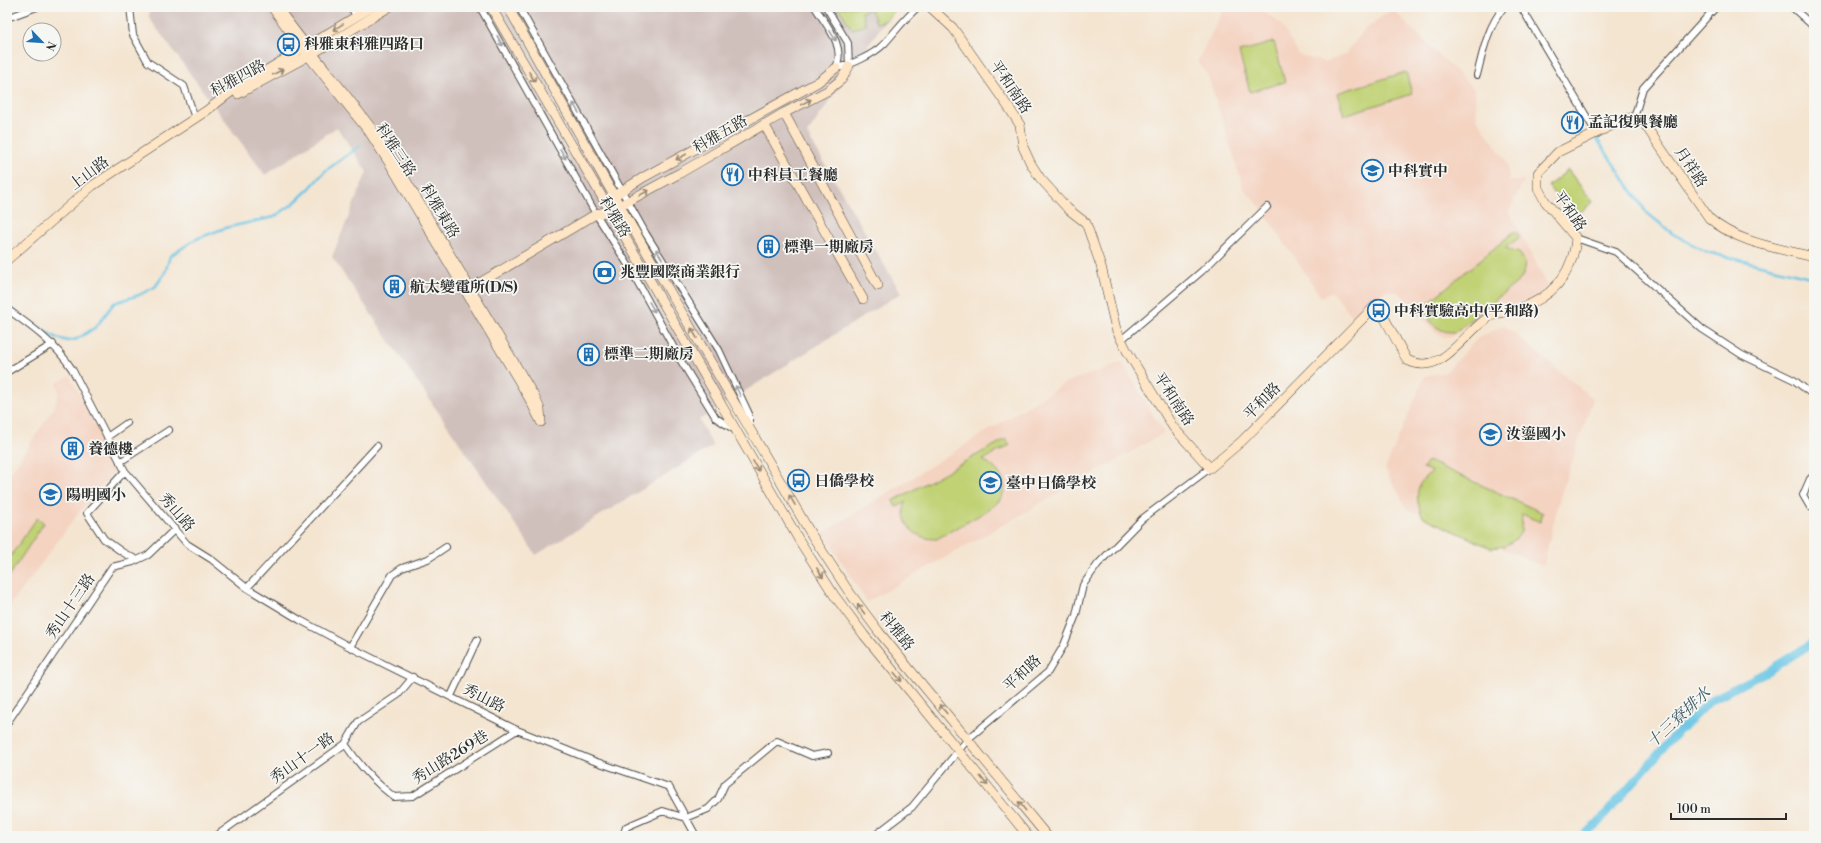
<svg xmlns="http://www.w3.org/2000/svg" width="1821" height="843" viewBox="0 0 1821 843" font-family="'Libre Bodoni','Noto Serif TC',serif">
	<rect width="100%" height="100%" fill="#f6f6f2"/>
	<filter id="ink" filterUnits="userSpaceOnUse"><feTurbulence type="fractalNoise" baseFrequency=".025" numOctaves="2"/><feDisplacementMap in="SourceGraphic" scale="8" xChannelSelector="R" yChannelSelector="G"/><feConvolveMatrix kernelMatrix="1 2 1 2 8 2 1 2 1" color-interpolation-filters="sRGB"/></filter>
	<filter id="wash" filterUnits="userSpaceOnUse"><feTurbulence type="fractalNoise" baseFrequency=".012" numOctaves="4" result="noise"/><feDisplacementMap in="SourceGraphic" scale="16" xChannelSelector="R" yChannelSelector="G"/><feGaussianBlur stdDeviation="0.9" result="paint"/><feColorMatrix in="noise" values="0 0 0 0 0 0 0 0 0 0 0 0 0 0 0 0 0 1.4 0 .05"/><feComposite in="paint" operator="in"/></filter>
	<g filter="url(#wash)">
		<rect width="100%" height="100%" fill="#f4e5d1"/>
		<path fill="#f4d3c1" d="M1225 7H1258L1281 24 1299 55 1325 62 1345 55 1365 29 1392 9 1475 90 1477 119 1507 162 1509 181H1524L1509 211 1549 288 1534 298 1511 308 1486 314 1454 335 1445 338 1436 333 1400 293 1386 290 1370 302 1354 318 1331 291 1321 297 1259 205 1244 189 1208 76 1197 62Z
			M1504 325 1593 399 1560 497 1543 566 1407 509 1385 469 1425 376 1446 372 1478 338Z
			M1122 362 1164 433 867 602 823 533 1065 383Z
			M70 376 117 469 80 511 7 610V478L54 408 59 392 57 383Z"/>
		<path fill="#d0c0bc" d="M150 7H885V21L807 134 901 293 699 420 713 446 536 555 332 257 367 172 337 127 265 175 149 18Z"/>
		<path fill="#c1d275" stroke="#767e50" d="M838 7H894V12L885 21 876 23 871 9 862 12 866 25 852 29Z
			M1274 42 1285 82 1250 92 1239 52Z
			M1406 72 1412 94 1344 115 1337 93Z
			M1568 170 1593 202 1573 218 1548 186Z
			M1515 231 1520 237 1505 248 1519 252 1525 262 1523 275 1519 281 1455 332C1442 333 1433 327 1427 315L1428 310 1422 316 1418 311Z
			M1006 439 1010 445 983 460C998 468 1013 485 998 502 989 512 951 530 937 539 915 540 898 523 906 501L896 507 893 501Z
			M1428 461 1543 513 1540 522 1522 514 1521 532 1516 539 1505 546 1491 548 1423 517C1415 501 1414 482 1432 472L1423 468Z
			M37 518 44 523 7 579V548L10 557Z"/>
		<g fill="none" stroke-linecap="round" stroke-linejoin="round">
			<path stroke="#66c5e5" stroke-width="2.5" d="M1595 136 1646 212 1673 234 1707 252 1814 278
				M7 305 17 313
				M31 323 57 338 68 341 77 339 96 327 114 303 139 295 155 287 165 273 170 256 196 239 225 228 274 217 293 204 310 188 325 171 360 146"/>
			<path stroke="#66c5e5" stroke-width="8" d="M1581 836 1596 825 1674 736 1711 700 1768 671 1814 642"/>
		</g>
	</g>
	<g filter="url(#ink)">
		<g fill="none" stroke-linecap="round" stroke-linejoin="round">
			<defs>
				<path id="street" d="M130 7 133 35 148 62 184 86 195 118
					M351 7 356 16
					M480 7 596 214 630 268 681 361 716 418 735 430
					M519 7 646 234 719 350 749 414V426
					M815 7C826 25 846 46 836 68
					M826 7 848 43 849 66
					M1521 7 1597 134
					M1792 7 1814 27
					M7 18 37 7
					M836 68C851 65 873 55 884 44 895 32 905 18 918 7
					M1477 75C1483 51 1488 26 1504 7
					M1634 118 1643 88 1716 7
					M1576 238 1616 252 1702 329 1742 355 1794 380 1814 396
					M7 309C31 326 56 344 72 369L125 471 187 544 211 559 247 588 300 620 350 647 517 730 594 761 669 787 696 836
					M1121 340 1202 271 1267 207
					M7 372 53 344
					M107 437 127 423
					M120 462 169 430
					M125 471 87 513 104 539 122 552 137 560
					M1810 507 1803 495 1810 479 1814 475
					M247 588 377 446
					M350 647 392 575 402 568 428 559 446 547
					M451 696 477 640
					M7 723 112 567 133 562 148 555 175 529
					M345 744C359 765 374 782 394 797L413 796 517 730
					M216 836 345 744 358 722 398 695 413 677
					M623 836 626 827 663 811 686 818 708 809 718 799 725 784 777 741 812 756 828 753
					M874 836 912 807 968 739 1048 672 1064 645 1076 615 1083 585 1098 564 1142 519 1210 468"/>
				<path id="secondary" d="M272 7 302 48 370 133 390 164 529 398 541 422 540 409 534 396 395 162C360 108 315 60 277 7
					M491 7 605 202 799 540 834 595 864 635 1028 836
					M508 7 614 196 811 534 847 589 879 632 1047 836
					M930 7 953 28 1011 111 1020 125 1023 147 1031 164 1040 178 1068 209 1086 223 1101 266 1116 329 1127 351 1173 427 1210 468 1242 441 1377 304 1407 360C1442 378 1463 333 1489 317 1498 312 1511 311 1521 308 1554 296 1573 273 1576 238L1545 201 1538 188V173L1558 152 1627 118H1634L1643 122 1709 218C1737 243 1778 248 1814 257
					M238 94 312 54 389 7
					M784 113 878 286
					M764 124 863 299
					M609 199 644 177 818 82 836 68
					M7 260 92 186 206 111 235 89 372 7
					M466 291 596 214 610 211 680 173 784 113 827 91 842 79 849 66"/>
			</defs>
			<use href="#street" stroke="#494744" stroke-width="8"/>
			<use href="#secondary" stroke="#494744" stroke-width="10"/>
			<use href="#street" stroke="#fff" stroke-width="6"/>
			<use href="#secondary" stroke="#fde5c5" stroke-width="9"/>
		</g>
		<defs><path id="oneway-shaft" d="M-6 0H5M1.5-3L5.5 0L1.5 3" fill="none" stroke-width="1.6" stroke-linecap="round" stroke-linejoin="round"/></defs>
		<g stroke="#948878">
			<use href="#oneway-shaft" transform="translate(338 27) rotate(149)"/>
			<use href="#oneway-shaft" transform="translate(278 72) rotate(-28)"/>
			<use href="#oneway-shaft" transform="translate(532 77) rotate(60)"/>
			<use href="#oneway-shaft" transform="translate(806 102) rotate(-28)"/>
			<use href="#oneway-shaft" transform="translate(681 157) rotate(152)"/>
			<use href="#oneway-shaft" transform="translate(644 193) rotate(-28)"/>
			<use href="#oneway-shaft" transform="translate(694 333) rotate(-120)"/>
			<use href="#oneway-shaft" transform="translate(756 466) rotate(60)"/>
			<use href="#oneway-shaft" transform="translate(792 500) rotate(-120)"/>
			<use href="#oneway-shaft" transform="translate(820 573) rotate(57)"/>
			<use href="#oneway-shaft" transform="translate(861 609) rotate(-127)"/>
			<use href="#oneway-shaft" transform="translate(898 677) rotate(50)"/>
			<use href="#oneway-shaft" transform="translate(943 709) rotate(-130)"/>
			<use href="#oneway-shaft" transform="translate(984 781) rotate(51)"/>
			<use href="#oneway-shaft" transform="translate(1022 806) rotate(-129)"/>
		</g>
		<g stroke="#a0a0a0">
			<use href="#oneway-shaft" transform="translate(833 36) rotate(58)"/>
			<use href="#oneway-shaft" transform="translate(500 41) rotate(61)"/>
			<use href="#oneway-shaft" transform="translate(576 108) rotate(-120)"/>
			<use href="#oneway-shaft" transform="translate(563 154) rotate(61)"/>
			<use href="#oneway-shaft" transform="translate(659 254) rotate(-122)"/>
			<use href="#oneway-shaft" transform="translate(652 307) rotate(61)"/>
			<use href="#oneway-shaft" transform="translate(738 391) rotate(-115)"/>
		</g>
	</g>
	<defs>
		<symbol id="bus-ring" viewBox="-11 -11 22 22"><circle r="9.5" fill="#f6f6f2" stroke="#1f6fb2" stroke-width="1.5"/><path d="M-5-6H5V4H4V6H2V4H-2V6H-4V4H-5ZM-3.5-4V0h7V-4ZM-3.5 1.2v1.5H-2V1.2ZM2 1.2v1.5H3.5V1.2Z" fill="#1f6fb2"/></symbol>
		<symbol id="restaurant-ring" viewBox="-11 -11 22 22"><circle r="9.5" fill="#f6f6f2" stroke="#1f6fb2" stroke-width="1.5"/><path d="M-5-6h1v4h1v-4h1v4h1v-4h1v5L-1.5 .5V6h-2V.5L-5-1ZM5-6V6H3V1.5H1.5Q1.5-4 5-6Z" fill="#1f6fb2"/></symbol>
		<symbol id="school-ring" viewBox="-11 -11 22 22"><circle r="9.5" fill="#f6f6f2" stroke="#1f6fb2" stroke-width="1.5"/><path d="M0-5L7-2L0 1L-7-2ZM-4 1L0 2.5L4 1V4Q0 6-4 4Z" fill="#1f6fb2"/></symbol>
		<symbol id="building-ring" viewBox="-11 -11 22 22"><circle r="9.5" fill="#f6f6f2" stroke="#1f6fb2" stroke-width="1.5"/><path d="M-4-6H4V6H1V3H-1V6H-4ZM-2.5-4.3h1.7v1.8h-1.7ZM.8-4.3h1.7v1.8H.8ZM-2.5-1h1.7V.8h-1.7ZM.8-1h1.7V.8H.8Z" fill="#1f6fb2"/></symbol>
		<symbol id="bank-ring" viewBox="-11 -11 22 22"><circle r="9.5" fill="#f6f6f2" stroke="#1f6fb2" stroke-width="1.5"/><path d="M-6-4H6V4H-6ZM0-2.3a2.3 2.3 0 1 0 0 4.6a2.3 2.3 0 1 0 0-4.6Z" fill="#1f6fb2"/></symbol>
	</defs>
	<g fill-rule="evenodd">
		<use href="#bus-ring" x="276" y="32" width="25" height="25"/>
		<use href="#restaurant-ring" x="1560" y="110" width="25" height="25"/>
		<use href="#school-ring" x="1360" y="158" width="25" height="25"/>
		<use href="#restaurant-ring" x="720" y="162" width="25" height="25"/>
		<use href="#building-ring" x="756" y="234" width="25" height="25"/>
		<use href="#bank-ring" x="592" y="260" width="25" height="25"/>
		<use href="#building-ring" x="382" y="274" width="25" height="25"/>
		<use href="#bus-ring" x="1366" y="298" width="25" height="25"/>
		<use href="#building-ring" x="576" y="342" width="25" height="25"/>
		<use href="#school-ring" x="1478" y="422" width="25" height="25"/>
		<use href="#building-ring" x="60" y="436" width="25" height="25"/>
		<use href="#bus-ring" x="786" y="468" width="25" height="25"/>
		<use href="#school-ring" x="978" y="470" width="25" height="25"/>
		<use href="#school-ring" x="38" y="482" width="25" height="25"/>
	</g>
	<g text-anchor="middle" stroke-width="3.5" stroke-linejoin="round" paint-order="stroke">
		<g font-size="15" font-weight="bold" fill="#2b2b2b" stroke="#f6f6f2" text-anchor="start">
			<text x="304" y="49">科雅東科雅四路口</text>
			<text x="1588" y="127">孟記復興餐廳</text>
			<text x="1388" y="176">中科實中</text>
			<text x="748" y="180">中科員工餐廳</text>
			<text x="784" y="252">標準一期廠房</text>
			<text x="620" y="277">兆豐國際商業銀行</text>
			<text x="410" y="292">航太變電所(D/S)</text>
			<text x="1394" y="316">中科實驗高中(平和路)</text>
			<text x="604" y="359">標準二期廠房</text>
			<text x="1506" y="439">汝鎏國小</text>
			<text x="88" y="454">養德樓</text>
			<text x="814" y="486">日僑學校</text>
			<text x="1006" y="488">臺中日僑學校</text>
			<text x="66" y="500">陽明國小</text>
		</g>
		<g font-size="15" fill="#2b2b2b" stroke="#f6f6f2">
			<text transform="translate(238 78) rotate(-28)" y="5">科雅四路</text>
			<text transform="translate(1011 87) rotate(56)" y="5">平和南路</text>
			<text transform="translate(720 134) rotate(-30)" y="5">科雅五路</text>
			<text transform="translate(396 150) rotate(57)" y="5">科雅三路</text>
			<text transform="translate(1691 167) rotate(56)" y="5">月祥路</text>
			<text transform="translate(89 173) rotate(-37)" y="5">上山路</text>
			<text transform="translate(440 211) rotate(59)" y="5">科雅東路</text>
			<text transform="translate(1570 211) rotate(55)" y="5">平和路</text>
			<text transform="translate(615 217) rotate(59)" y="5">科雅路</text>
			<text transform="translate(1174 399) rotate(57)" y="5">平和南路</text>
			<text transform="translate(1262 401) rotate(-45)" y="5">平和路</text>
			<text transform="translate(177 512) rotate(49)" y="5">秀山路</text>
			<text transform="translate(70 606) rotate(-56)" y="5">秀山十三路</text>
			<text transform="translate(897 631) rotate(51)" y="5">科雅路</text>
			<text transform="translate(1022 673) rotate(-43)" y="5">平和路</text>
			<text transform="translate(484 698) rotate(27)" y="5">秀山路</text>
			<text transform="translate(450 757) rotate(-32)" y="5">秀山路269巷</text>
			<text transform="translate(302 758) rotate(-36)" y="5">秀山十一路</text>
		</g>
		<g font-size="16" font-style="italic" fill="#3d5963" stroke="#f6f6f2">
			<text transform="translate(1678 717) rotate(-43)" y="6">十三寮排水</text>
		</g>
	</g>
	<rect width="1821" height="843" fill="none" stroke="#f6f6f2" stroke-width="24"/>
	<g transform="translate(42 42) rotate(115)"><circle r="19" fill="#f6f6f2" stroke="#a5a5a2"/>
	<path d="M0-3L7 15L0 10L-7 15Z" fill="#1f6fb2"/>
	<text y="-6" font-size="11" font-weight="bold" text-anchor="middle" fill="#2b2b2b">N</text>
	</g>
	<path d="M1671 813v6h115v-6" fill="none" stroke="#2b2b2b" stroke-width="2"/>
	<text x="1677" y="813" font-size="12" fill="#2b2b2b" stroke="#f6f6f2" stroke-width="3" paint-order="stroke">100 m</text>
</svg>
